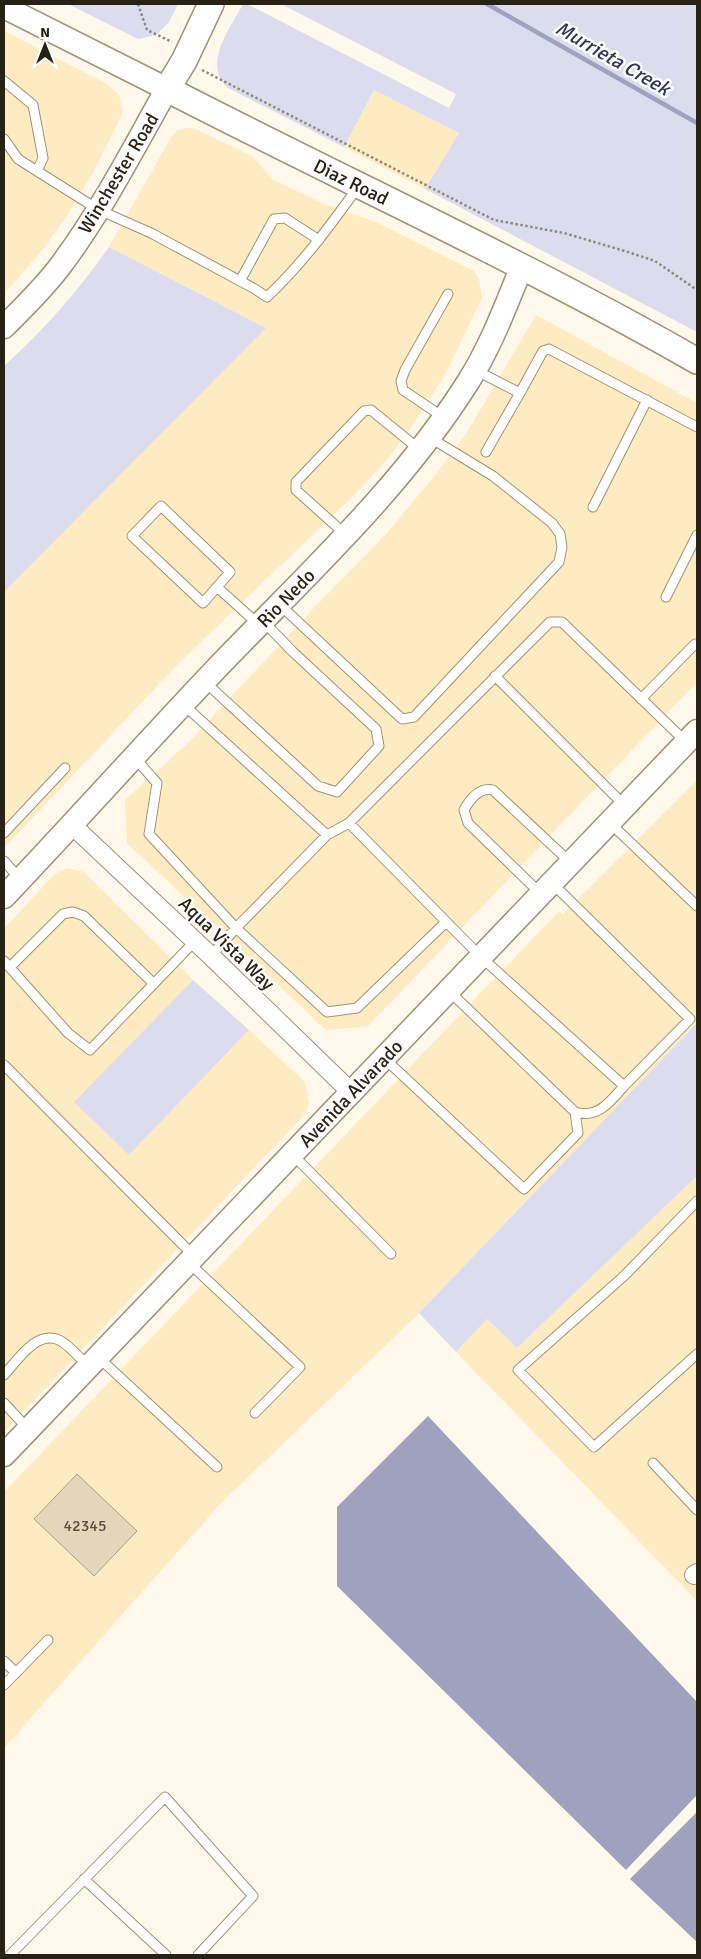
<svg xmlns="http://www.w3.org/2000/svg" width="701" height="1959" viewBox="0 0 701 1959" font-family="Signika,sans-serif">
	<rect width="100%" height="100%" fill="#fff8eb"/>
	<path fill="#ffebc1" d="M4 31 107 84 119 95 123 113 94 171 68 214 44 248 4 294Z
		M374 90 459 133 425 189 344 147Z
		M186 128H193L252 156 272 179 322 203 376 222 474 271 479 279 482 298 445 375 406 435 386 461 356 493 178 664 4 848V592L265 327 109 247 171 137 178 130Z
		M536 315 697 403V682L368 1026 326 1030 127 843 125 800 190 741 309 613 386 534 436 474 466 434Z
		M697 780V1023L419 1313 219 1505 4 1748V1492L559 911 563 914Z
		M68 868 84 872 193 980 75 1102 129 1155 249 1030 305 1082 309 1102 306 1113 4 1432V929L50 879 58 872Z
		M697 1176V1601L456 1352 487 1319 517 1348Z"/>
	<path fill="#dbddef" d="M68 4H178L169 22 156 35 138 39Z
		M243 4H247L449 108 456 94 281 4H697V332L425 189 459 133 374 90 344 147 228 88C201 65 231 27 243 4Z
		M109 247 266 328 4 592V366C45 329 77 292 109 247Z
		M193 980 249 1030 129 1155 74 1102Z
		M697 1023V1176L517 1348 487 1319 456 1352 419 1313Z"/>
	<path fill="#9fa2be" d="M428 1416 697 1702V1795L626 1870 337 1586V1507Z
		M697 1812V1942L630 1879Z"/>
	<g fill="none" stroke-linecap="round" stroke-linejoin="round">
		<path stroke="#9fa2be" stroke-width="4.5" d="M487 4 697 123"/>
	</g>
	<path fill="#e4d6ba" stroke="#ad9e7e" d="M77 1474 137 1531 94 1576 34 1519Z"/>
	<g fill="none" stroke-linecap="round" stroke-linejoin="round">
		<defs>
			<path id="service" d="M4 81 33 105 43 158 37 171 99 210 151 233 255 289 267 297C302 264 330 226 358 187
				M4 139 18 159 37 171
				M240 281 274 219 285 218 319 240
				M475 370 520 393 543 351 549 349 697 427
				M443 417 403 390 401 381 405 370 448 294
				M486 452 520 393
				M593 507 647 400
				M346 535 296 490V482L364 411 371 410 420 450
				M217 587 230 572 161 506 132 536 203 603 217 587 259 625
				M666 597 697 535
				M279 604 402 719 414 717 559 562 562 547 560 534 552 523 493 476 429 437
				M495 676 625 806
				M205 682 318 786 337 792 379 746 376 729 293 652 263 621
				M641 699 695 644
				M135 758 157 783 149 834 236 928 327 835 184 705
				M349 823 550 622H562L686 742
				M610 823 697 906
				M4 833 65 768
				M327 835 349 823 481 957 624 1086 690 1019 552 883
				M4 861 20 879
				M540 893 468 823 464 810C470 799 480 787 493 790L571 863
				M211 956 236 928 327 1012 357 1008 446 922
				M4 961 68 1033 90 1050 195 941
				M10 967 63 914 73 912 84 916 154 984
				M449 991 575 1112C598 1119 611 1101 624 1086
				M385 1059 524 1189 578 1133 575 1112
				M4 1065 194 1256
				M292 1154 391 1254
				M697 1201 624 1276 518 1370 594 1447 697 1354
				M188 1262 300 1367 255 1413
				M98 1357 217 1467
				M4 1375C17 1361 36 1330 59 1340 68 1344 81 1359 88 1366
				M4 1403 28 1429
				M653 1463 697 1510
				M4 1661 16 1673
				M4 1685 48 1640
				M84 1879 166 1955
				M10 1955 165 1797 253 1896 198 1955"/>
			<path id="minor" d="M72 825 214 959 352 1093
				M694 1575 697 1573"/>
			<g id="tertiary">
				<path d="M4 7 167 89C133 149 102 210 61 265 44 288 24 307 4 327"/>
				<path id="s1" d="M4 897C75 822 144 745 215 670 303 578 400 490 468 382 491 346 506 305 522 266"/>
				<path id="s2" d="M4 1455 697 731"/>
			</g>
			<g id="secondary">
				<path id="s3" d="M211 4 184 61 167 89C343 180 524 262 697 361"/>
			</g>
		</defs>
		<use href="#service" stroke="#a29273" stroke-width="11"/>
		<use href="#minor" stroke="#a29273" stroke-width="20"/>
		<use href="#tertiary" stroke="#a29273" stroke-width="25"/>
		<use href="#secondary" stroke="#a29273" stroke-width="28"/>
		<path stroke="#90897c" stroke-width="2.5" stroke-dasharray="2.5 2.5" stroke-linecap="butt" d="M138 4 147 30 172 42
			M202 70 494 220 564 233 628 252 655 261 697 290"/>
		<use href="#service" stroke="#fff" stroke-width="9"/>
		<use href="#minor" stroke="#fff" stroke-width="18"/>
		<use href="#tertiary" stroke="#fff" stroke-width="22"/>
		<use href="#secondary" stroke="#fff" stroke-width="25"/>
	</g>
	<g text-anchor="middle" stroke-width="5" stroke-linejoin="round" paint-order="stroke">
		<g font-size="16" fill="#574f3e">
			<text x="85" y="1531">42345</text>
		</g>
		<g font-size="19" fill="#282215" stroke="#fff">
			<text transform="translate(118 173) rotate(-59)" y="7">Winchester Road</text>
			<text dy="7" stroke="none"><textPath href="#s3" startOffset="302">Diaz Road</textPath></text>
			<text dy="7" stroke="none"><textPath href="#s1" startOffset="411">Rio Nedo</textPath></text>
			<text transform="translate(227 943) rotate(44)" y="7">Aqua Vista Way</text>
			<text dy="7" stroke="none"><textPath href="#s2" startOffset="501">Avenida Alvarado</textPath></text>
		</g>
		<g font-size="20" font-style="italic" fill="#32345c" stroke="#fff">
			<text transform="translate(613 58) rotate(30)" y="7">Murrieta Creek</text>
		</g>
	</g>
	<rect width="701" height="1959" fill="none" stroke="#282215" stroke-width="10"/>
	<g transform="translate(45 45)" stroke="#ffffff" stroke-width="4" paint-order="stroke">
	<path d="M0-4L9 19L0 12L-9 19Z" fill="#282215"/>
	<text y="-8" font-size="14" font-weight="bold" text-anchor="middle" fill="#282215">N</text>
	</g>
</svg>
